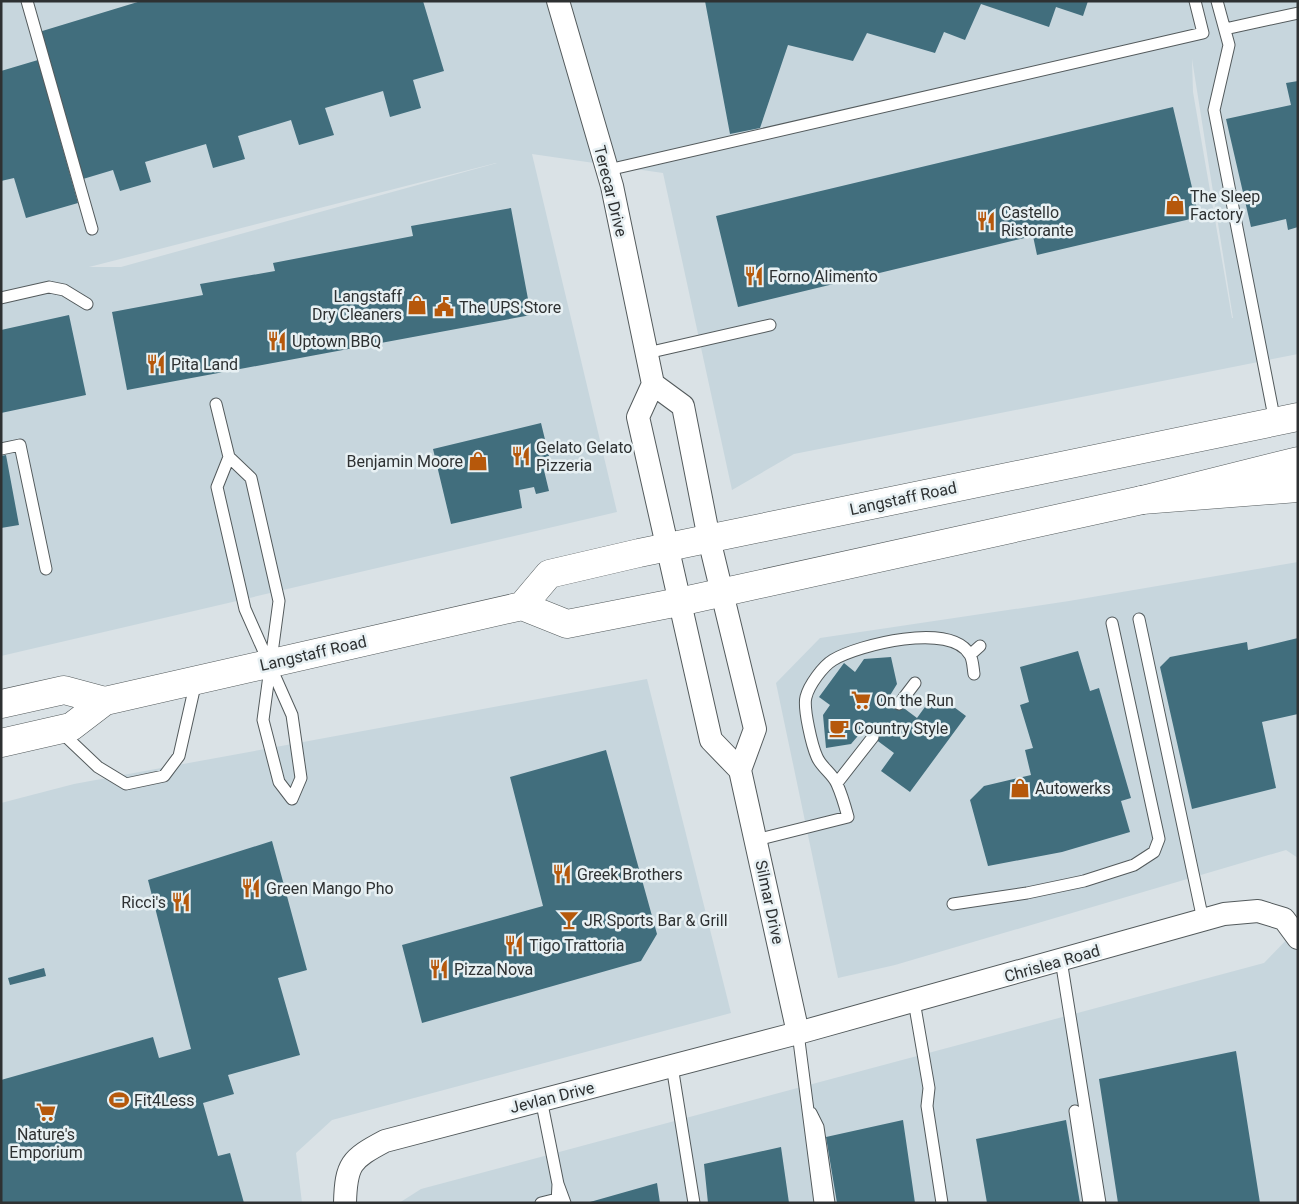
<svg xmlns="http://www.w3.org/2000/svg" width="1299" height="1204" viewBox="0 0 1299 1204" font-family="Roboto,sans-serif">
	<rect width="100%" height="100%" fill="#dae2e6"/>
	<path fill="#c7d6dd" fill-rule="evenodd" d="M1 1H1298V354L794 454 732 490 663 173 532 154 617 512 1 656ZM1192 59 1233 318H1232L1193 92ZM497 163 121 267H89L496 163Z
		M1298 562V858L1286 850 895 965 838 978 776 683 820 638 1069 601Z
		M647 679 731 1013 332 1120 296 1153 302 1203H1V803L74 784Z
		M1298 928V1203H399L421 1189 1264 963Z"/>
	<path fill="#416e7d" d="M141 1H423L444 71 413 80 421 108 390 117 383 91 325 108 334 135 299 145 291 120 238 136 245 159 213 168 206 144 145 162 151 182 120 191 113 170 83 179 39 32Z
		M705 1H1088L1083 16 1056 7 1049 27 981 4 965 40 944 32 935 53 867 33 853 61 788 45 760 128 730 134Z
		M38 60 78 203 26 218 14 178 1 181V71Z
		M1298 81V227L1288 230 1286 219 1251 227 1226 119 1291 105 1286 83Z
		M1173 107 1199 217 1037 255 1033 236 738 307 716 216Z
		M511 208 531 315 127 390 112 312 203 295 200 284 275 271 273 263 413 236 411 226Z
		M69 315 86 395 1 413V330Z
		M541 423 549 456 541 458 549 491 536 494 534 487 519 490 522 508 451 524 433 449Z
		M6 455 19 525 1 528V456Z
		M1298 638V714L1262 722 1276 788 1192 809 1160 667 1170 657 1247 642 1248 650Z
		M1078 651 1090 691 1099 688 1131 798 1121 801 1130 832 1062 852 988 866 970 800 984 786 1031 775 1025 750 1033 748 1020 705 1029 702 1020 667Z
		M891 657 897 684 889 697 917 718 935 693 966 716 910 792 881 771 894 753 863 730 851 744 826 748 823 715 830 705 819 697 844 663 855 672 864 659Z
		M606 750 657 934 641 961 422 1023 402 945 543 906 510 777Z
		M272 841 307 970 278 978 300 1055 228 1075 234 1094 203 1103 218 1156 230 1153 244 1203H1V1080L153 1037 159 1058 191 1049 148 880Z
		M44 968 46 976 10 985 8 978Z
		M1236 1051 1260 1203H1118L1099 1079Z
		M903 1120 915 1203H837L826 1137Z
		M1066 1120 1080 1203H987L976 1139Z
		M781 1147 789 1203H708L704 1164Z
		M657 1183 660 1203H590V1202Z"/>
	<g fill="none" stroke-linecap="round" stroke-linejoin="round">
		<defs>
			<path id="service" d="M27 1 92 229
				M1217 1 1229 45 1214 110 1275 422
				M1225 29 1298 13
				M608 170 1203 33 1195 1
				M1 298 49 287 64 290 87 304
				M647 353 770 325
				M216 404 229 457 251 478 279 601 263 720 279 782 292 799 301 778 292 715 245 609 217 487 229 457
				M1 449 20 445 46 569
				M1139 619 1203 920
				M970 655 980 646
				M899 704 915 683
				M60 731 98 767 126 784 164 776 179 756 196 681
				M837 783 873 737
				M756 840 848 817C845 806 842 795 837 784 833 774 821 767 817 757 812 746 803 708 806 697 809 685 823 666 833 660 858 645 951 621 970 655 973 660 973 668 974 674
				M953 904 1027 893 1084 881 1134 865 1154 852 1159 839 1112 623
				M1061 960 1100 1203
				M914 1001 929 1088 927 1106 942 1203
				M798 1033 820 1203
				M672 1066 694 1203
				M541 1099 558 1184
				M1075 1111 1089 1203
				M811 1113 818 1127 829 1203
				M541 1203 557 1199
				M557 1203 558 1184 565 1203"/>
			<path id="minor" d="M558 1 612 186 653 384 638 417 711 740 740 770 798 1033
				M653 384 683 406 709 539 755 729 740 770
				M345 1203C346 1164 351 1159 385 1141L798 1033 1224 914 1258 911 1284 919 1298 938"/>
			<path id="secondary" d="M522 606 549 574 639 553 1298 417
				M1 704 64 690 105 701
				M1 743 71 727 105 701 522 606 567 624 679 602 1142 500 1298 461"/>
			<path id="motorway" d="M1142 500 1298 488"/>
		</defs>
		<use href="#service" stroke="#535a5c" stroke-width="13"/>
		<use href="#minor" stroke="#535a5c" stroke-width="24"/>
		<use href="#secondary" stroke="#535a5c" stroke-width="29"/>
		<use href="#motorway" stroke="#535a5c" stroke-width="29"/>
		<use href="#service" stroke="#fff" stroke-width="11"/>
		<use href="#minor" stroke="#fff" stroke-width="22"/>
		<use href="#secondary" stroke="#fff" stroke-width="28"/>
		<use href="#motorway" stroke="#fff" stroke-width="28"/>
	</g>
	<defs>
		<symbol id="shop-bare" viewBox="-9 -9 18 18"><path d="M-5-2.5h2.3a2.7 3.5 0 0 1 5.4 0H5L5.5 6h-11ZM-1.5-2.5h3a1.5 2.3 0 0 0-3 0Z" fill="#b6580b" stroke="#e7f0f3" stroke-width="2.5" paint-order="stroke"/></symbol>
		<symbol id="restaurant-bare" viewBox="-9 -9 18 18"><path d="M-5-6h1v4h1v-4h1v4h1v-4h1v5L-1.5 .5V6h-2V.5L-5-1ZM5-6V6H3V1.5H1.5Q1.5-4 5-6Z" fill="#b6580b" stroke="#e7f0f3" stroke-width="2.5" paint-order="stroke"/></symbol>
		<symbol id="civic-bare" viewBox="-9 -9 18 18"><path d="M-.6-6.5H3V-4.5H.6V-3L4-1V1h2V6H-6V1h2V-1L-.6-3ZM-1.2 2.5V6h2.4V2.5Z" fill="#b6580b" stroke="#e7f0f3" stroke-width="2.5" paint-order="stroke"/></symbol>
		<symbol id="supermarket-bare" viewBox="-9 -9 18 18"><path d="M-6-5.5h2.5l.6 2H6L4.5 2H-2.5L-4.4-4H-6ZM-1.5 3.2a1.3 1.3 0 1 0 .1 0ZM3 3.2a1.3 1.3 0 1 0 .1 0Z" fill="#b6580b" stroke="#e7f0f3" stroke-width="2.5" paint-order="stroke"/></symbol>
		<symbol id="cafe-bare" viewBox="-9 -9 18 18"><path d="M-5.5-4.5H6V0H3Q3 3.5 0 3.5H-2.5Q-5.5 3.5-5.5 0ZM3-3.2v2h1.7v-2ZM-6 4.5H4V6H-6Z" fill="#b6580b" stroke="#e7f0f3" stroke-width="2.5" paint-order="stroke"/></symbol>
		<symbol id="bar-bare" viewBox="-9 -9 18 18"><path d="M-6-5H6L.8 .8V4.5H3.5V6h-7V4.5H-.8V.8Z" fill="#b6580b" stroke="#e7f0f3" stroke-width="2.5" paint-order="stroke"/></symbol>
		<symbol id="stadium-bare" viewBox="-9 -9 18 18"><path d="M0-5a6.5 5 0 1 0 0 10a6.5 5 0 1 0 0-10ZM-3.5-1.8h7v3.6h-7Z" fill="#b6580b" stroke="#e7f0f3" stroke-width="2.5" paint-order="stroke"/></symbol>
	</defs>
	<g fill-rule="evenodd">
		<use href="#shop-bare" x="1161" y="191" width="28" height="28"/>
		<use href="#restaurant-bare" x="972" y="207" width="28" height="28"/>
		<use href="#restaurant-bare" x="740" y="262" width="28" height="28"/>
		<use href="#shop-bare" x="403" y="291" width="28" height="28"/>
		<use href="#civic-bare" x="430" y="293" width="28" height="28"/>
		<use href="#restaurant-bare" x="263" y="327" width="28" height="28"/>
		<use href="#restaurant-bare" x="142" y="350" width="28" height="28"/>
		<use href="#restaurant-bare" x="507" y="442" width="28" height="28"/>
		<use href="#shop-bare" x="464" y="447" width="28" height="28"/>
		<use href="#supermarket-bare" x="847" y="686" width="28" height="28"/>
		<use href="#cafe-bare" x="825" y="714" width="28" height="28"/>
		<use href="#shop-bare" x="1006" y="774" width="28" height="28"/>
		<use href="#restaurant-bare" x="548" y="860" width="28" height="28"/>
		<use href="#restaurant-bare" x="237" y="874" width="28" height="28"/>
		<use href="#restaurant-bare" x="167" y="888" width="28" height="28"/>
		<use href="#bar-bare" x="555" y="906" width="28" height="28"/>
		<use href="#restaurant-bare" x="500" y="931" width="28" height="28"/>
		<use href="#restaurant-bare" x="425" y="955" width="28" height="28"/>
		<use href="#stadium-bare" x="105" y="1086" width="28" height="28"/>
		<use href="#supermarket-bare" x="32" y="1098" width="28" height="28"/>
	</g>
	<g text-anchor="middle" stroke-width="5" stroke-linejoin="round" paint-order="stroke">
		<g font-size="16" fill="#2e3132" stroke="#e7f0f3">
			<text transform="translate(611 191) rotate(76)" y="6">Terecar Drive</text>
			<text transform="translate(903 498) rotate(-12)" y="6">Langstaff Road</text>
			<text transform="translate(313 653) rotate(-13)" y="6">Langstaff Road</text>
			<text transform="translate(770 902) rotate(78)" y="6">Silmar Drive</text>
			<text transform="translate(1052 963) rotate(-16)" y="6">Chrislea Road</text>
			<text transform="translate(552 1097) rotate(-14)" y="6">Jevlan Drive</text>
		</g>
		<g font-size="16" fill="#2e3132" stroke="#e7f0f3" text-anchor="start">
			<text x="1190" y="202">The Sleep<tspan x="1190" dy="18">Factory</tspan></text>
			<text x="1001" y="218">Castello<tspan x="1001" dy="18">Ristorante</tspan></text>
			<text x="769" y="282">Forno Alimento</text>
			<text x="402" y="302" text-anchor="end">Langstaff<tspan x="402" dy="18">Dry Cleaners</tspan></text>
			<text x="459" y="313">The UPS Store</text>
			<text x="292" y="347">Uptown BBQ</text>
			<text x="171" y="370">Pita Land</text>
			<text x="536" y="453">Gelato Gelato<tspan x="536" dy="18">Pizzeria</tspan></text>
			<text x="463" y="467" text-anchor="end">Benjamin Moore</text>
			<text x="876" y="706">On the Run</text>
			<text x="854" y="734">Country Style</text>
			<text x="1035" y="794">Autowerks</text>
			<text x="577" y="880">Greek Brothers</text>
			<text x="266" y="894">Green Mango Pho</text>
			<text x="166" y="908" text-anchor="end">Ricci's</text>
			<text x="584" y="926">JR Sports Bar &amp; Grill</text>
			<text x="529" y="951">Tigo Trattoria</text>
			<text x="454" y="975">Pizza Nova</text>
			<text x="134" y="1106">Fit4Less</text>
			<text x="46" y="1140" text-anchor="middle">Nature's<tspan x="46" dy="18">Emporium</tspan></text>
		</g>
	</g>
	<rect width="1299" height="1204" fill="none" stroke="#2e3132" stroke-width="5"/>
</svg>
